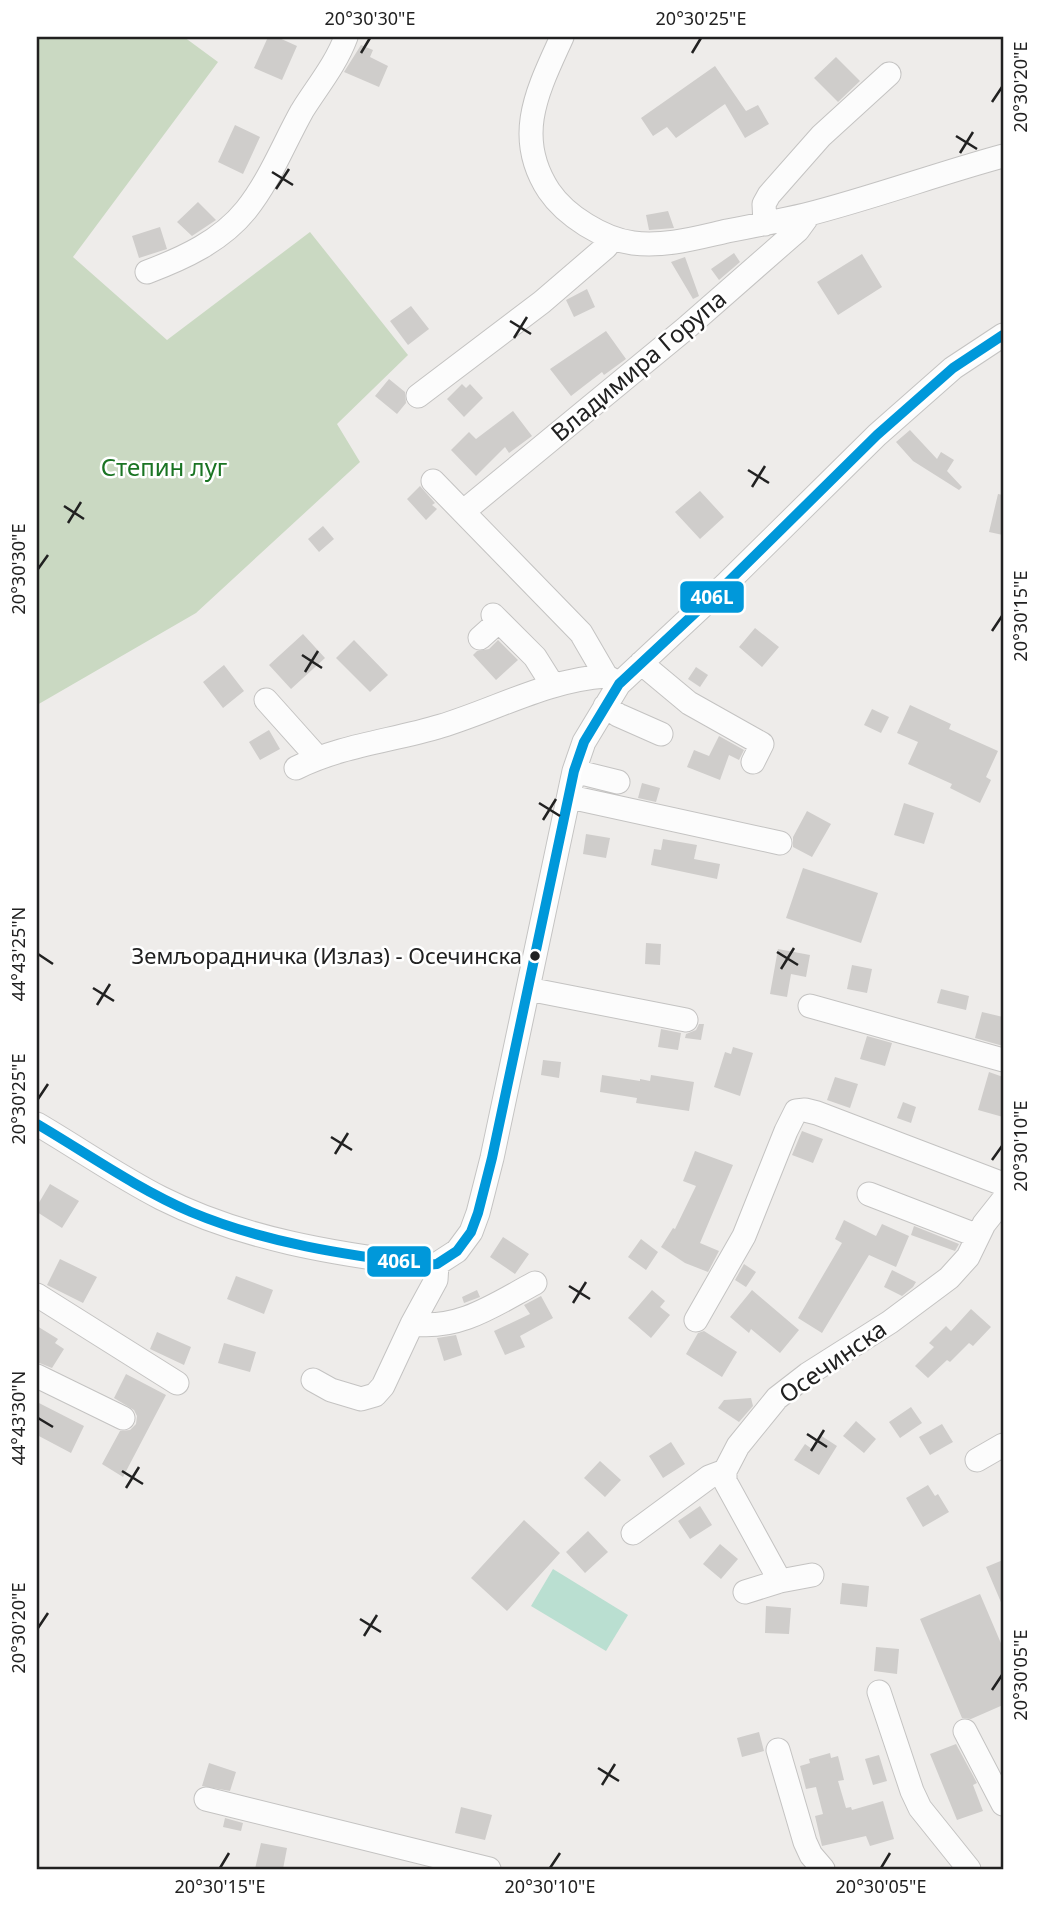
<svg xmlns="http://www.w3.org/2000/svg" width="1040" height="1906" viewBox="0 0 1040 1906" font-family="'Noto Sans',sans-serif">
	<rect width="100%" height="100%" fill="#eeecea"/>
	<path fill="#cad9c2" d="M37 37H184L218 62 73 257 167 340 310 232 408 355 337 424 360 462 196 613 37 705Z"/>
	<path fill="#badfd1" d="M553 1569 628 1615 606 1651 531 1606Z"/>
	<path fill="#cfcdcb" d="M268 37H277L297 46 282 80 254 68Z
		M361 45 373 50 370 57 388 66 379 87 344 72Z
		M836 57 860 81 838 102 814 78Z
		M715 66 746 111 758 105 769 124 745 138 725 104 676 138 667 127 653 136 641 118Z
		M235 125 260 137 243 174 218 162Z
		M198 202 216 220 192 236 177 222Z
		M668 211 674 228 649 230 646 215Z
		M160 227 167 249 139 258 132 236Z
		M734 253 740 262 719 280 711 269Z
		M862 254 882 287 838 315 817 282Z
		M685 257 699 296 693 299 671 262Z
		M587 289 595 307 574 317 566 300Z
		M411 306 429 329 408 345 390 321Z
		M606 331 626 359 604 375 602 372 571 396 550 369Z
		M389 379 405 392 406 403 397 414 375 396Z
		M462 384 466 388 470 384 483 398 464 417 447 399Z
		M513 411 532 436 509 453 505 447 476 476 451 450 469 432 476 439Z
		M910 430 937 459 941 452 954 460 947 471 962 487 959 490 913 461 896 442Z
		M420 486 435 503 432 505 437 509 426 520 407 499Z
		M700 491 724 517 700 539 675 512Z
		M998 494 1003 495V535L989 532Z
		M323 526 334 539 319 552 308 539Z
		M755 628 779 647 762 667 739 647Z
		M303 634 325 658 291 689 269 665Z
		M354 640 388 675 370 692 336 658Z
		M498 640 518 660 496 680 473 655 477 651 489 649Z
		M224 665 244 691 223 708 203 682Z
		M696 667 708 675 700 687 688 679Z
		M910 705 951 724 949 729 998 751 986 777 991 780 980 803 950 788 952 784 908 764 918 742 897 733Z
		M872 709 889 717 881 733 864 725Z
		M269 730 280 749 260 760 249 742Z
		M719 736 744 750 739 760 729 755 720 780 687 767 694 750 709 756Z
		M642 783 660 788 656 802 638 798Z
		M904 803 934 813 924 844 894 835Z
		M807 811 831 824 812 857 793 847V837Z
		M586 834 610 838 606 858 583 854Z
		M663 839 697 845 694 859 720 864 717 879 651 865 654 849 661 850Z
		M803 868 878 893 861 943 786 918Z
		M646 943 661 944 660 965 645 964Z
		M778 949 810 955 806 977 791 974 787 997 770 994Z
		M852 965 872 969 867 993 847 989Z
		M941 989 969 996 966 1010 937 1003Z
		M982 1012 1003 1017V1046L975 1038Z
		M699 1024H704L701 1040 685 1038 686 1034 696 1030Z
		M661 1029 681 1033 678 1050 658 1047Z
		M867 1036 892 1043 885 1066 860 1059Z
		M733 1047 753 1053 740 1096 714 1087 725 1052 731 1054Z
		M543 1060 561 1062 559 1078 541 1075Z
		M989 1072 1003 1077V1117L978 1110Z
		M602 1075 640 1081V1079L650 1081 651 1075 694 1082 689 1111 636 1103 637 1098 600 1092Z
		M835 1077 858 1084 850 1108 827 1100Z
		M903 1102 916 1107 911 1123 897 1118Z
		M802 1131 823 1139 813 1163 792 1155Z
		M695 1151 733 1165 700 1243 719 1251 708 1272 685 1263 661 1247 673 1228 675 1229 696 1186 683 1181Z
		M50 1184 79 1201 62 1228 37 1212V1206Z
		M844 1220 876 1236 882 1224 909 1236 896 1267 869 1255 822 1333 798 1318 842 1243 835 1239Z
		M914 1226 959 1244 955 1251 911 1235Z
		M503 1237 529 1254 515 1274 490 1257Z
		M641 1239 658 1252 646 1270 628 1257Z
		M60 1259 97 1277 83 1303 47 1285Z
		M744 1264 756 1272 746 1287 735 1280Z
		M892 1270 916 1282 913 1287 902 1296 884 1287Z
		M236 1276 273 1290 264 1314 227 1299Z
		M477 1290 480 1297 464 1303 462 1297Z
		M652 1290 665 1301 660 1307 670 1315 651 1338 628 1318Z
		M752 1290 799 1330 780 1353 751 1329 749 1333 730 1317Z
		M541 1296 553 1318 520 1336 525 1347 505 1355 494 1331 530 1314 524 1305Z
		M971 1309 991 1327 973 1346 969 1343 950 1362 947 1360 928 1378 915 1366 934 1347 929 1343 946 1326 951 1331Z
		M37 1326 58 1339 55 1343 64 1349 52 1368 37 1362Z
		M704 1331 737 1352 722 1377 686 1354 698 1333Z
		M157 1332 191 1347 184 1365 150 1349Z
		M456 1335 462 1355 444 1361 437 1338Z
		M224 1343 256 1352 250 1372 218 1363Z
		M126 1374 166 1395 123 1477 102 1464 120 1431 130 1430 136 1424 137 1416 134 1410 114 1398Z
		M751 1398 753 1406 739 1422 718 1408 724 1400Z
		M37 1402 84 1426 71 1453 37 1435Z
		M911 1407 922 1423 900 1438 889 1422Z
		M856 1421 876 1439 864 1453 843 1436Z
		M942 1424 953 1442 930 1455 919 1437Z
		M820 1435 837 1446 819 1475 794 1460 805 1444 812 1449Z
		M671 1442 685 1464 663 1478 649 1456Z
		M600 1461 621 1480 605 1497 584 1478Z
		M928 1485 935 1496 938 1494 949 1512 923 1527 906 1498Z
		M700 1506 712 1525 690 1539 678 1521Z
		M524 1520 560 1553 507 1611 471 1578Z
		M588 1531 608 1552 585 1573 566 1552Z
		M720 1544 738 1559 721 1579 703 1564Z
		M1003 1560V1607L986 1567Z
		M842 1583 869 1586 867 1607 840 1604Z
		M980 1594 1003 1648V1705L971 1719 962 1718 920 1619Z
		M766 1606 791 1608 789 1634 765 1633Z
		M876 1647 899 1649 897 1674 874 1671Z
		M759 1732 764 1751 742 1757 737 1738Z
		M956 1744 977 1783 973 1785 983 1811 957 1820 930 1754Z
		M830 1753 831 1758 838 1756 844 1780 838 1781 846 1808 851 1807 852 1810 883 1801 894 1839 870 1846 866 1836 822 1846 815 1816 823 1814 816 1787 806 1789 800 1766 810 1763 809 1759Z
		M879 1755 887 1781 873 1785 865 1759Z
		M209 1763 236 1772 230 1791 202 1786Z
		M461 1807 492 1815 485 1840 455 1833Z
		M225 1818 243 1823 241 1831 223 1827Z
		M261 1843 287 1848 283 1869H255Z"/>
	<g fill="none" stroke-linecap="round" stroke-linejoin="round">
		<defs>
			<path id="minor" d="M562 37C538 90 513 136 549 191 566 216 603 239 633 243 665 247 696 238 727 231 753 226 779 221 805 215 872 198 937 174 1003 156
				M765 224 764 204 769 195 821 136 889 74
				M147 272C184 258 221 241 246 210 270 180 284 143 302 111 317 87 336 64 346 37
				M418 396 542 302 606 247 613 238
				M433 481 581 633 606 676
				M464 511 685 329 798 230 806 219V215
				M493 615 535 657 552 684
				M480 638 499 621
				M641 663 689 703 762 744 753 762
				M266 700 317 757
				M605 706 618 715 661 734
				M296 768C342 745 392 741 441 726 497 709 547 680 606 676L619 684
				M574 771 618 782
				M570 797 780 843
				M528 989 686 1020
				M810 1006 1003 1060
				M37 1124C78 1148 118 1176 161 1198 242 1239 335 1254 425 1265L437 1264 457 1251 471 1232 478 1213 492 1158 574 771 584 742 619 684 725 585 877 435 953 368 1003 335
				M869 1194 978 1236
				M37 1295 177 1383
				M696 1320 744 1236 786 1131 796 1111 805 1110 817 1113 1003 1184
				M412 1324C460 1330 494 1305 535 1283
				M37 1376 123 1418
				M313 1380 331 1390 361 1399 375 1395 383 1386 412 1324 436 1280 437 1264
				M977 1460 1003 1445
				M633 1533 709 1477 725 1471
				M780 1581 725 1481V1471L738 1446 777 1398 808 1374 890 1322 949 1278 968 1257 984 1224 1003 1200
				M745 1592 780 1581 812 1575
				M879 1692 912 1791 920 1808 969 1869
				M965 1731 1003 1804
				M778 1750 805 1842 811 1855 823 1869
				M206 1799 489 1869"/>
		</defs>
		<use href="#minor" stroke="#c4c3c2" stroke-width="25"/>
		<use href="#minor" stroke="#fcfcfc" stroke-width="23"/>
		<defs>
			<path id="bus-1" d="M37 1124C88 1154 136 1188 191 1212 265 1243 346 1255 425 1265L437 1264 457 1251 471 1232 478 1213 492 1158 574 771 584 742 619 684 725 585 877 435 953 368 1003 335"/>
		</defs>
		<use href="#bus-1" stroke="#fff" stroke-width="16"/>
		<use href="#bus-1" stroke="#0098da" stroke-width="10"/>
	</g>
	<path fill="none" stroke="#212121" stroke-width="2.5" d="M361 53 370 38M692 53 701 38M992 102 1002 87M956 136 977 149M960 153 973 132M272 172 293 185M276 189 289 169M510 321 531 334M514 338 527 317M748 470 769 483M752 487 765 466M64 506 84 519M68 523 81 502M38 569 48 555M992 631 1002 616M302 655 322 668M305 672 318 651M539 803 560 816M543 820 556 799M777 952 798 965M38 954 53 964M781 969 794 948M93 988 114 1001M97 1005 110 984M38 1099 48 1084M331 1137 352 1150M335 1154 348 1133M992 1160 1002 1146M569 1286 590 1299M573 1303 586 1282M38 1418 53 1427M807 1434 827 1447M811 1451 824 1430M122 1471 143 1484M126 1488 139 1467M360 1619 381 1632M38 1628 48 1613M364 1636 377 1615M992 1690 1002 1675M598 1768 619 1781M602 1785 615 1764M220 1868 229 1853M550 1868 560 1853M881 1868 890 1853"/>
	<circle fill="#212121" stroke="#fff" stroke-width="2.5" cx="535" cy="956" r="6"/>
	<g text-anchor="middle" stroke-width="5" stroke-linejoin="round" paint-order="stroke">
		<g font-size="22" fill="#212121" stroke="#fff" text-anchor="end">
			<text x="522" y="964">Земљорадничка (Излаз) - Осечинска</text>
		</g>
		<g font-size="24" fill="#212121" stroke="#fff">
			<text transform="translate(639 366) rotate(-40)" y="8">Владимира Горупа</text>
			<text transform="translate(833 1362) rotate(-35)" y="8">Осечинска</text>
		</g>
		<g font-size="24" fill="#1a7423" stroke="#fff">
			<text x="164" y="476">Степин луг</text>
		</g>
	</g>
	<g stroke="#fff" stroke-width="2.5">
		<rect x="679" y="580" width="66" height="34" rx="7" fill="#0098da"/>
		<rect x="366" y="1245" width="66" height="33" rx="7" fill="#0098da"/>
	</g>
	<g font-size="19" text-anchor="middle" font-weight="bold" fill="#fff">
		<text x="712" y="604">406L</text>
		<text x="399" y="1268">406L</text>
	</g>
	<rect width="1040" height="1906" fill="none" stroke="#ffffff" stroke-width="77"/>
	<rect x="38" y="38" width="964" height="1830" fill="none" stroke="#212121" stroke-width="2.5"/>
	<g font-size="18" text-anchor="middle" fill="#212121">
		<text x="370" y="25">20°30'30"E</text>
		<text x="701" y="25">20°30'25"E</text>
		<text transform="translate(1021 87) rotate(-90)" y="6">20°30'20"E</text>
		<text transform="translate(19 569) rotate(-90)" y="6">20°30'30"E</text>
		<text transform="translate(1021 616) rotate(-90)" y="6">20°30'15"E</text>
		<text transform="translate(19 954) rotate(-90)" y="6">44°43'25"N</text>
		<text transform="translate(19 1099) rotate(-90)" y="6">20°30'25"E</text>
		<text transform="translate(1021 1146) rotate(-90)" y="6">20°30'10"E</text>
		<text transform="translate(19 1418) rotate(-90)" y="6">44°43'30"N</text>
		<text transform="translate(19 1628) rotate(-90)" y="6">20°30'20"E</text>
		<text transform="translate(1021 1675) rotate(-90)" y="6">20°30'05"E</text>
		<text x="220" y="1893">20°30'15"E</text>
		<text x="550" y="1893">20°30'10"E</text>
		<text x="881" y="1893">20°30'05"E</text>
	</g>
</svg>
